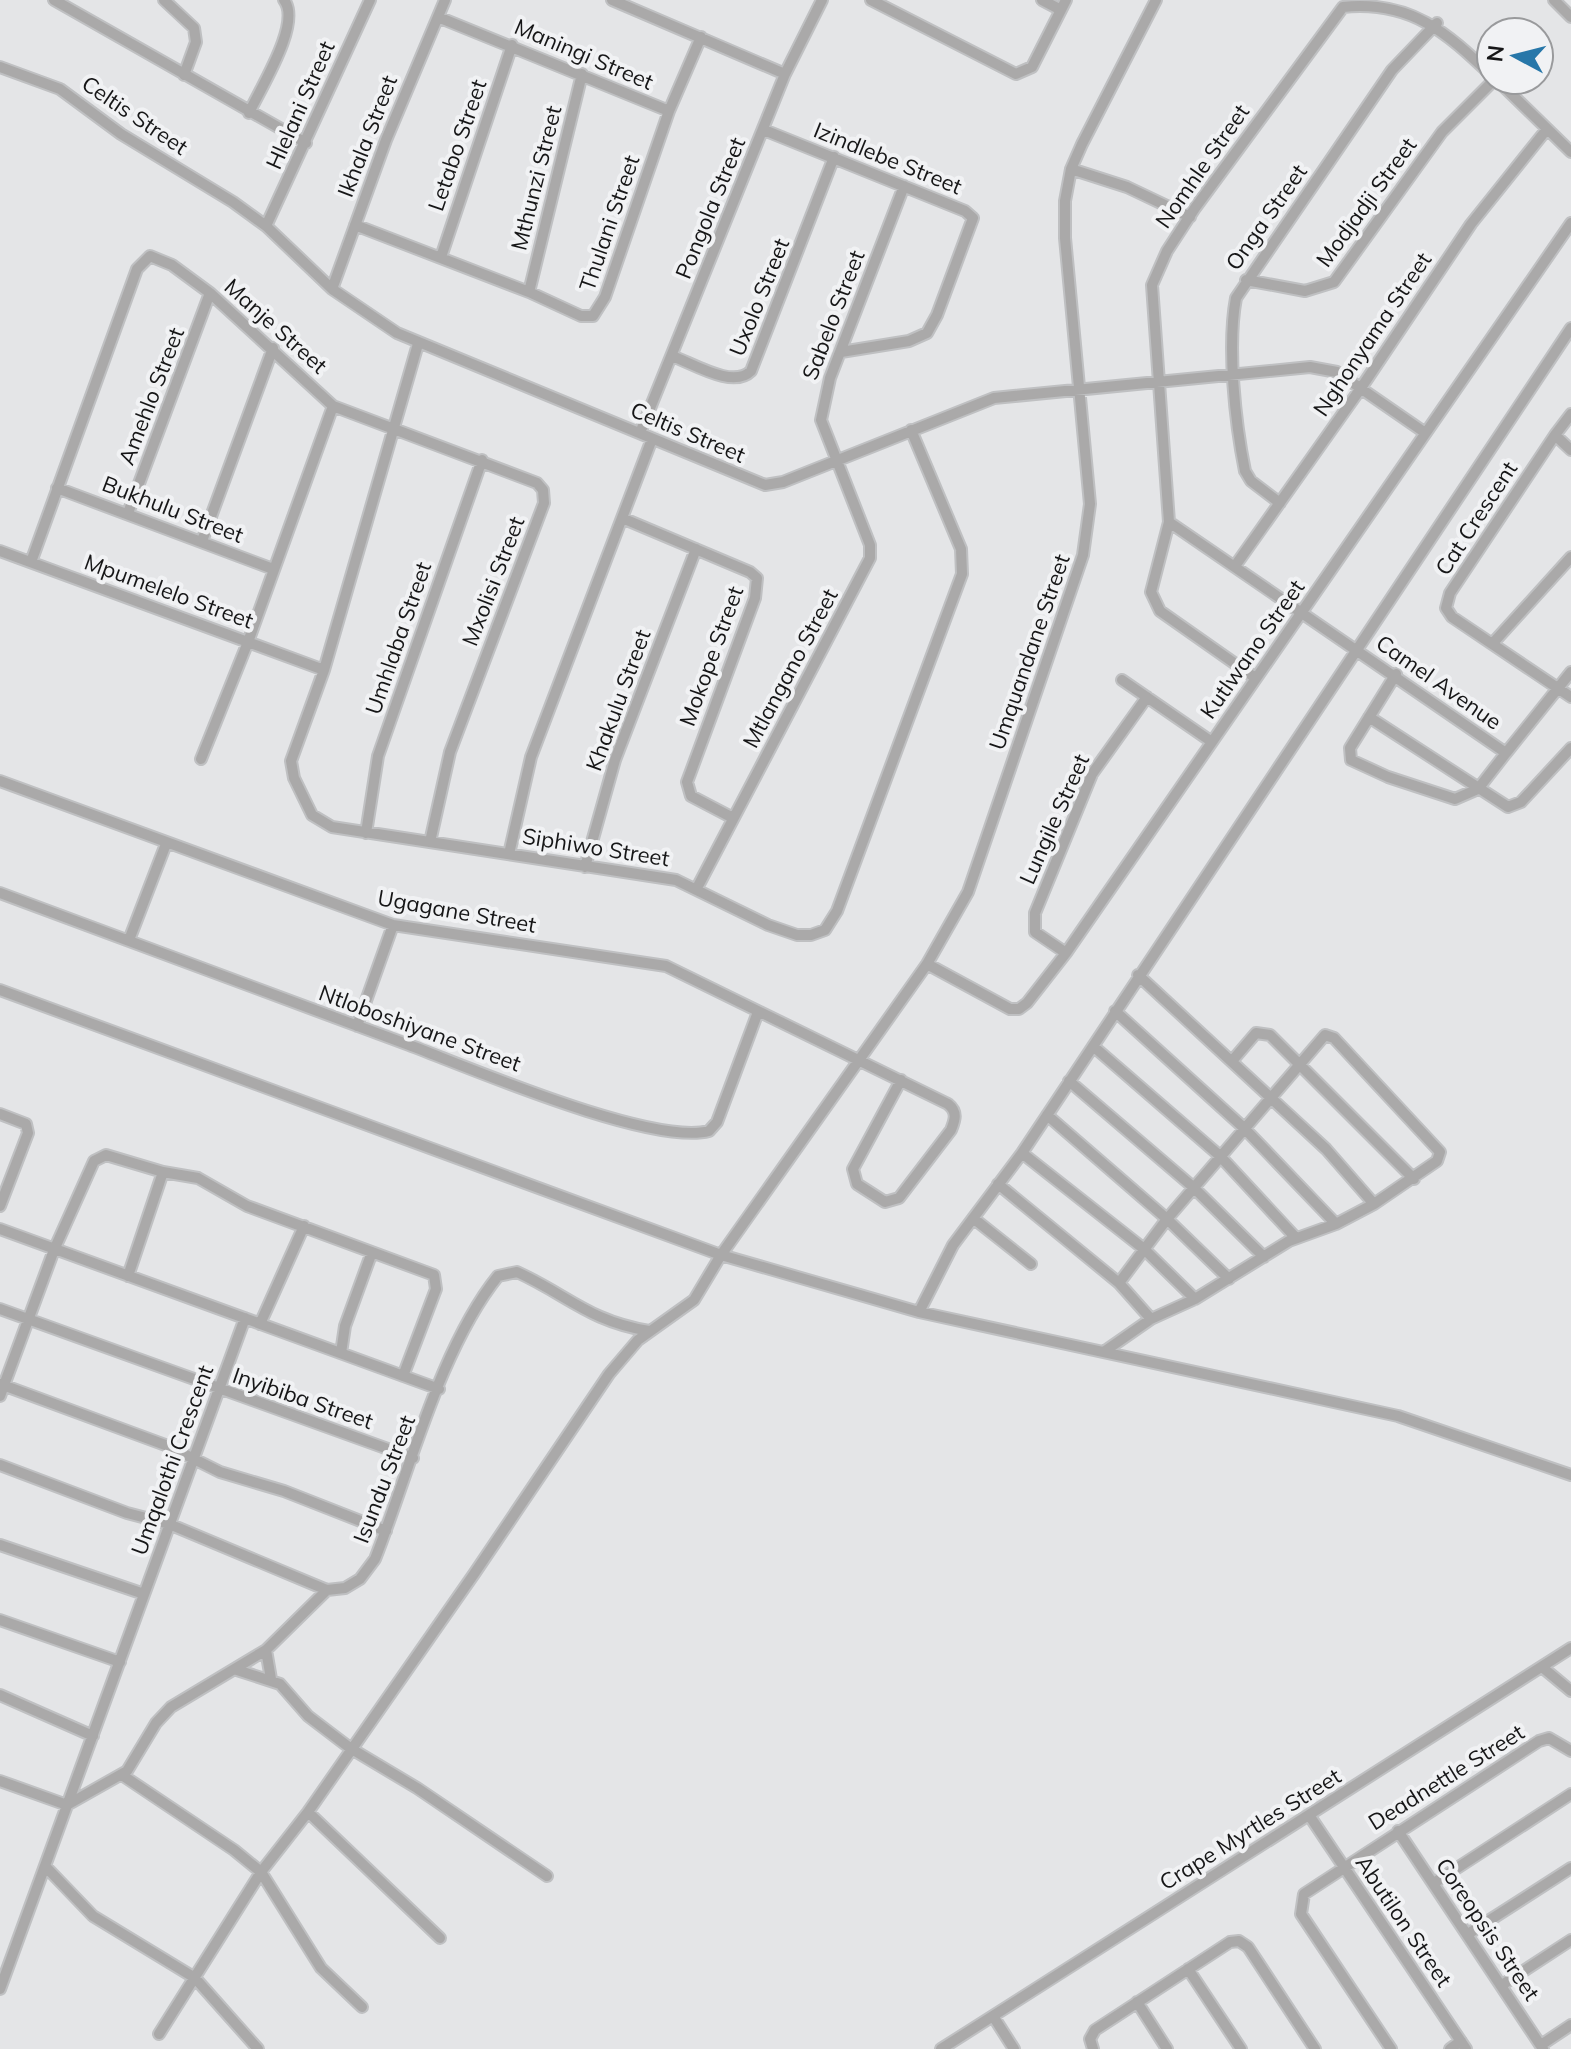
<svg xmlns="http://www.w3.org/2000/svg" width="1571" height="2049" viewBox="0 0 1571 2049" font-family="Mulish,sans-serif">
	<rect width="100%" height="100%" fill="#e4e5e7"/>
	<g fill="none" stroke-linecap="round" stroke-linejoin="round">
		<defs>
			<path id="minor" d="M54 0 306 143
				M164 0 194 28 196 42 184 75
				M612 0 785 74
				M871 0 1016 74 1032 67 1066 0
				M1042 0 1061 10
				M1554 0 1571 17
				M438 17 669 111
				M0 67 60 89 121 134 233 202 266 226 332 289 397 333 765 485 783 482 994 398 1310 367 1337 372 1424 432
				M1491 75C1447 33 1411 0 1343 7L1195 208 1167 251 1152 285 1169 522 1506 753 1571 672
				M1497 80 1571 152
				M249 113C261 87 302 23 284 0
				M764 130 965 211 973 218 937 315 927 333 909 341 841 352
				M1071 169 1127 187 1190 217
				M355 225 529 292 581 316H593L605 297 669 111 701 37
				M266 226 370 0
				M441 257 512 45
				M1246 280 1305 291 1334 282 1442 132 1494 80
				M332 289 386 140 445 0
				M529 292 582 74
				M418 344 324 670 291 761 294 778 312 815 332 827 676 880 768 925 797 935H811L825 930 837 911 962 574 961 549 911 430
				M672 356C694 364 733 389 751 371L834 157
				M640 433 785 74 822 0
				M1555 435 1571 414
				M1571 450 1555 435 1450 593 1446 608 1452 617 1571 697
				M57 488 273 569
				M1280 503 1251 481 1245 471C1235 422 1227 346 1236 298L1392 70 1437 23
				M128 513 210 293
				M622 518 750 572 757 578 755 598 687 782 691 796 733 818
				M1169 522 1151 592 1160 611 1254 677
				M202 541 273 348
				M0 551 324 670
				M31 562 137 269 150 256 172 265 210 293 333 406 537 483 543 490 544 503 450 752 430 842
				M1235 566 1361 388 1471 224 1547 129
				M1493 643 1571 557
				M1396 674 1350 748 1351 760 1388 777 1455 799 1478 789 1506 753
				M1122 680 1212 742
				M1369 717 1508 807 1521 802 1571 748
				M201 759 248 642 333 406
				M0 781 393 925 666 966 948 1104C958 1112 955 1120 951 1130L899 1198 885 1202 857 1184 853 1169 901 1080
				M366 833 378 756 482 460
				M509 854 531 757 652 439
				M585 867 615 760 696 549
				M697 888 870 558V545L821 420 830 378 904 186
				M0 893C137 943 272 995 409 1045 470 1068 652 1146 709 1131L717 1122 758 1012
				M129 940 166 844
				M1066 953 1035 932V913L1092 774 1147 697
				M927 964 1010 1009H1019L1027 1003 1066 953 1571 223
				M1138 975 1326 1149 1374 1204
				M0 990 721 1255 919 1312 1398 1416 1571 1475
				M1115 1011 1244 1128 1336 1224
				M357 1026 393 925
				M1093 1046 1220 1156 1296 1238
				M1232 1061 1256 1033 1270 1035 1414 1179
				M1069 1081 1193 1187 1264 1257
				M0 1114 26 1124 28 1133 0 1206
				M1047 1115 1167 1219 1229 1279
				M1022 1153 1144 1249 1195 1299
				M998 1184 1119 1283 1151 1319
				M973 1218 1031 1264
				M0 1229 439 1389
				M128 1276 163 1172 198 1178 247 1206 434 1275 436 1289 403 1376
				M0 1309 413 1458
				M919 1312 953 1245 1022 1153 1571 328
				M260 1324 304 1226
				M1105 1351 1151 1319 1195 1299 1289 1241 1336 1224 1374 1204 1437 1161 1440 1152 1334 1038 1325 1035 1167 1219 1119 1283
				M341 1353 345 1326 372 1252
				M0 1384 168 1446 220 1472 284 1491 386 1531
				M0 1396 54 1250 94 1161 106 1155 163 1172
				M0 1465 127 1513 169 1524 327 1590 345 1588 360 1579 375 1559C409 1473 440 1348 498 1276L517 1272C569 1296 589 1321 649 1331
				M0 1545 144 1594
				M0 1620 120 1662
				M266 1650 271 1679
				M1542 1667 1571 1691
				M237 1670 280 1684 308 1716 350 1748 417 1788 547 1876
				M0 1695 93 1736
				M122 1775 234 1850 261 1872 321 1968 362 2007
				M0 1781 67 1805
				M67 1805 127 1771 156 1723 171 1707 266 1650 327 1590
				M308 1812 440 1938
				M1309 1815 1466 2049
				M1398 1831 1543 2049
				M45 1866 93 1916 195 1978 258 2049
				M1434 1883 1571 1794
				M1468 1934 1571 1868
				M1188 1969 1241 2049
				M1502 1985 1571 1940
				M0 1989 245 1318
				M1137 2002 1167 2049
				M993 2016 1014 2049
				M159 2034 261 1872 308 1812 474 1574 609 1374 638 1340 694 1300 721 1255 927 964 968 892 1083 555 1090 504 1065 238V201L1071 169 1082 144 1156 0
				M1541 2045 1571 2025
				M941 2049 1571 1648
				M1093 2049 1090 2039 1095 2030 1230 1942 1239 1941 1248 1947 1315 2049
				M1391 2049 1301 1914 1304 1894 1539 1741 1549 1738 1571 1751
				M1450 2049 1461 2041"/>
		</defs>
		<use href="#minor" stroke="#bfc0c2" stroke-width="14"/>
		<use href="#minor" stroke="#aaa9a9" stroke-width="10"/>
	</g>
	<g text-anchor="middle" stroke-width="8" stroke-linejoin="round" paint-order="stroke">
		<g font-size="22" fill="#161617" stroke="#f1f2f4">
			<text transform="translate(584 54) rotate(23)" y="8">Maningi Street</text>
			<text transform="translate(300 105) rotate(-66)" y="8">Hlelani Street</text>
			<text transform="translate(135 115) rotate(34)" y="8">Celtis Street</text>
			<text transform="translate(367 136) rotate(-69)" y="8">Ikhala Street</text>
			<text transform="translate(457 145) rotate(-71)" y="8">Letabo Street</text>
			<text transform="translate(888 158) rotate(22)" y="8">Izindlebe Street</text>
			<text transform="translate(1202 166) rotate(-55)" y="8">Nomhle Street</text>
			<text transform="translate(536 178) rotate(-76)" y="8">Mthunzi Street</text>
			<text transform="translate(1366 202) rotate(-54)" y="8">Modjadji Street</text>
			<text transform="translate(710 208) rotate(-68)" y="8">Pongola Street</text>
			<text transform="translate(1266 217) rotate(-55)" y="8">Onga Street</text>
			<text transform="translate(609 223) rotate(-71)" y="8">Thulani Street</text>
			<text transform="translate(759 297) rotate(-68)" y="8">Uxolo Street</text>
			<text transform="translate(833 315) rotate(-69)" y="8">Sabelo Street</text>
			<text transform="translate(276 326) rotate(42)" y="8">Manje Street</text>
			<text transform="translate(1372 334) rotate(-56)" y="8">Nghonyama Street</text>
			<text transform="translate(151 396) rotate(-69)" y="8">Amehlo Street</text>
			<text transform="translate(688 432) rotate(23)" y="8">Celtis Street</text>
			<text transform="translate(173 509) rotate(21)" y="8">Bukhulu Street</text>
			<text transform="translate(1476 518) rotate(-57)" y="8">Cat Crescent</text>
			<text transform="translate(493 581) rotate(-69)" y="8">Mxolisi Street</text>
			<text transform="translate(169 591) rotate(20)" y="8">Mpumelelo Street</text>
			<text transform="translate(398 638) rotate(-71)" y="8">Umhlaba Street</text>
			<text transform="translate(1252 649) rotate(-55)" y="8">Kutlwano Street</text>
			<text transform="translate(1029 652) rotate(-71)" y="8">Umquandane Street</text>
			<text transform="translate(711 656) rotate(-70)" y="8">Mokope Street</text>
			<text transform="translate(790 668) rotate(-62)" y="8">Mtlangano Street</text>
			<text transform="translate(1439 682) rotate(35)" y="8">Camel Avenue</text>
			<text transform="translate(618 700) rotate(-70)" y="8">Khakulu Street</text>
			<text transform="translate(1054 819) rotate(-66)" y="8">Lungile Street</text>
			<text transform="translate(596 847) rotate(9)" y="8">Siphiwo Street</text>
			<text transform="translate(457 911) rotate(10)" y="8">Ugagane Street</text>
			<text transform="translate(420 1028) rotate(20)" y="8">Ntloboshiyane Street</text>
			<text transform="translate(303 1398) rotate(19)" y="8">Inyibiba Street</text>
			<text transform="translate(172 1460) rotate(-70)" y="8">Umqalothi Crescent</text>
			<text transform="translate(384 1479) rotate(-69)" y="8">Isundu Street</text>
			<text transform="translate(1446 1777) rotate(-32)" y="8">Deadnettle Street</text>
			<text transform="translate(1250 1829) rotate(-32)" y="8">Crape Myrtles Street</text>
			<text transform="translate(1404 1921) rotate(56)" y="8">Abutilon Street</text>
			<text transform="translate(1488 1929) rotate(56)" y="8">Coreopsis Street</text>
		</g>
	</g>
	<g transform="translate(1515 56) rotate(277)"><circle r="38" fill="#f1f2f4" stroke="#999a9c" stroke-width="2"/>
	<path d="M0-6L14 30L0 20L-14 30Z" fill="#2777a9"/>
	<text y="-12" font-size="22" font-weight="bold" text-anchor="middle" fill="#161617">N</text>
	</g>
</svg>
